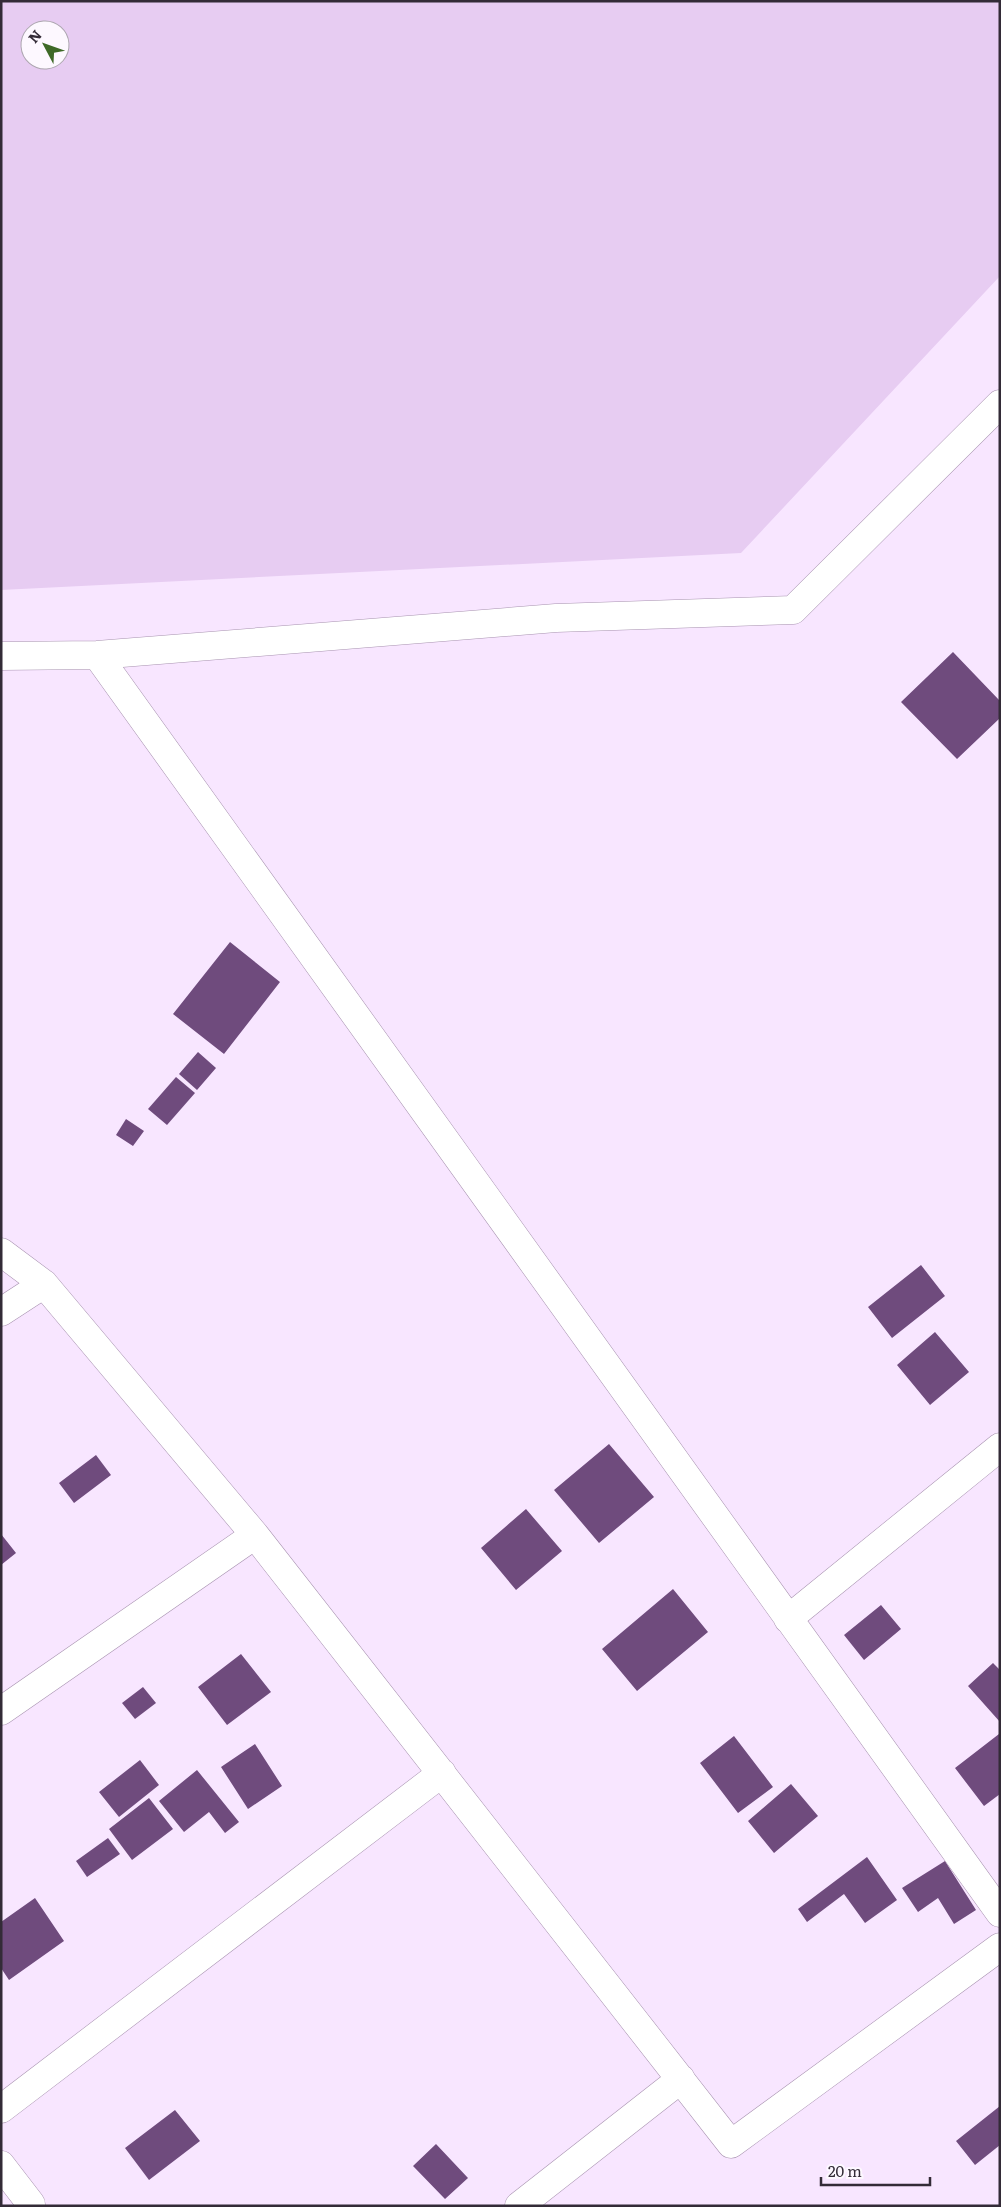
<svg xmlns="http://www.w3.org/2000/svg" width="1001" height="2207" viewBox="0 0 1001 2207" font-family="Literata,serif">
	<rect width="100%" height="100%" fill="#f8e6ff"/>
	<path fill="#e7ccf2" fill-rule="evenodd" d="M1 1H1000V276L741 553 1 590ZM30 30H60V60H30Z"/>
	<path fill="#6f4b7d" d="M953 652 1000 701V718L957 759 901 702Z
		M230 942 280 982 224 1054 173 1014Z
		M198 1052 216 1068 197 1090 179 1074Z
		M176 1077 195 1093 167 1125 148 1109Z
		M126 1119 144 1131 133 1146 116 1135Z
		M921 1265 945 1296 892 1338 868 1307Z
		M935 1332 969 1372 930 1405 897 1365Z
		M609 1444 654 1497 599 1543 554 1490Z
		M96 1455 111 1475 74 1503 59 1483Z
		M526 1509 562 1551 516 1590 481 1548Z
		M1 1534 16 1553 1 1565Z
		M673 1589 708 1632 637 1691 602 1649Z
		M881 1605 901 1629 864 1660 844 1635Z
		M241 1654 271 1692 227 1725 198 1687Z
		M993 1663 1000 1670V1722L968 1686Z
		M143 1687 156 1703 135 1719 122 1703Z
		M999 1734 1000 1794 984 1806 955 1768Z
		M734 1736 773 1787 738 1813 700 1763Z
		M255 1744 282 1786 248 1809 221 1767Z
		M140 1760 159 1785 119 1817 99 1792Z
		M197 1770 239 1822 225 1833 209 1812 184 1832 159 1801Z
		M791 1784 818 1816 774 1853 748 1821Z
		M149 1798 173 1829 132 1860 109 1829Z
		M108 1838 120 1854 87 1877 76 1861Z
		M867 1857 897 1900 865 1923 844 1894 807 1922 798 1909Z
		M945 1861 976 1910 954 1924 938 1898 918 1912 902 1888Z
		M35 1898 64 1941 9 1980 1 1968V1922Z
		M1000 2106V2145L975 2165 956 2141Z
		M175 2110 200 2141 149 2180 125 2148Z
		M436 2144 468 2178 445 2199 413 2166Z"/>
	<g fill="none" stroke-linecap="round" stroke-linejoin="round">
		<defs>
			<path id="minor" d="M97 655 1000 1913
				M1 656 97 655 556 618 793 610 1000 404
				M1 1252 44 1284 255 1535 731 2144 1000 1947
				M1 1312 44 1284
				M788 1619 1000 1447
				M1 1711 255 1535
				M1 2109 442 1773
				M1 2165 31 2204 29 2206
				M519 2206 681 2079"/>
		</defs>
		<use href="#minor" stroke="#a893b0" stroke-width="29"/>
		<use href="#minor" stroke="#fff" stroke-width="28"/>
	</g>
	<rect width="1001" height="2207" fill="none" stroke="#332b37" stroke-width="5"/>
	<g transform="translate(45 45) rotate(311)"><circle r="24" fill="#fdf8ff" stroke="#aca6af"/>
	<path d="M0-4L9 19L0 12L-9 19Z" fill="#3e6927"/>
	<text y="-8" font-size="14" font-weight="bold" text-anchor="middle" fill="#332b37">N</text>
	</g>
	<path d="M821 2177v8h109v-8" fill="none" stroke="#332b37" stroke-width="2.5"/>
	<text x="828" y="2177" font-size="15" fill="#332b37" stroke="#fdf8ff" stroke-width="4" paint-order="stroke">20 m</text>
</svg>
